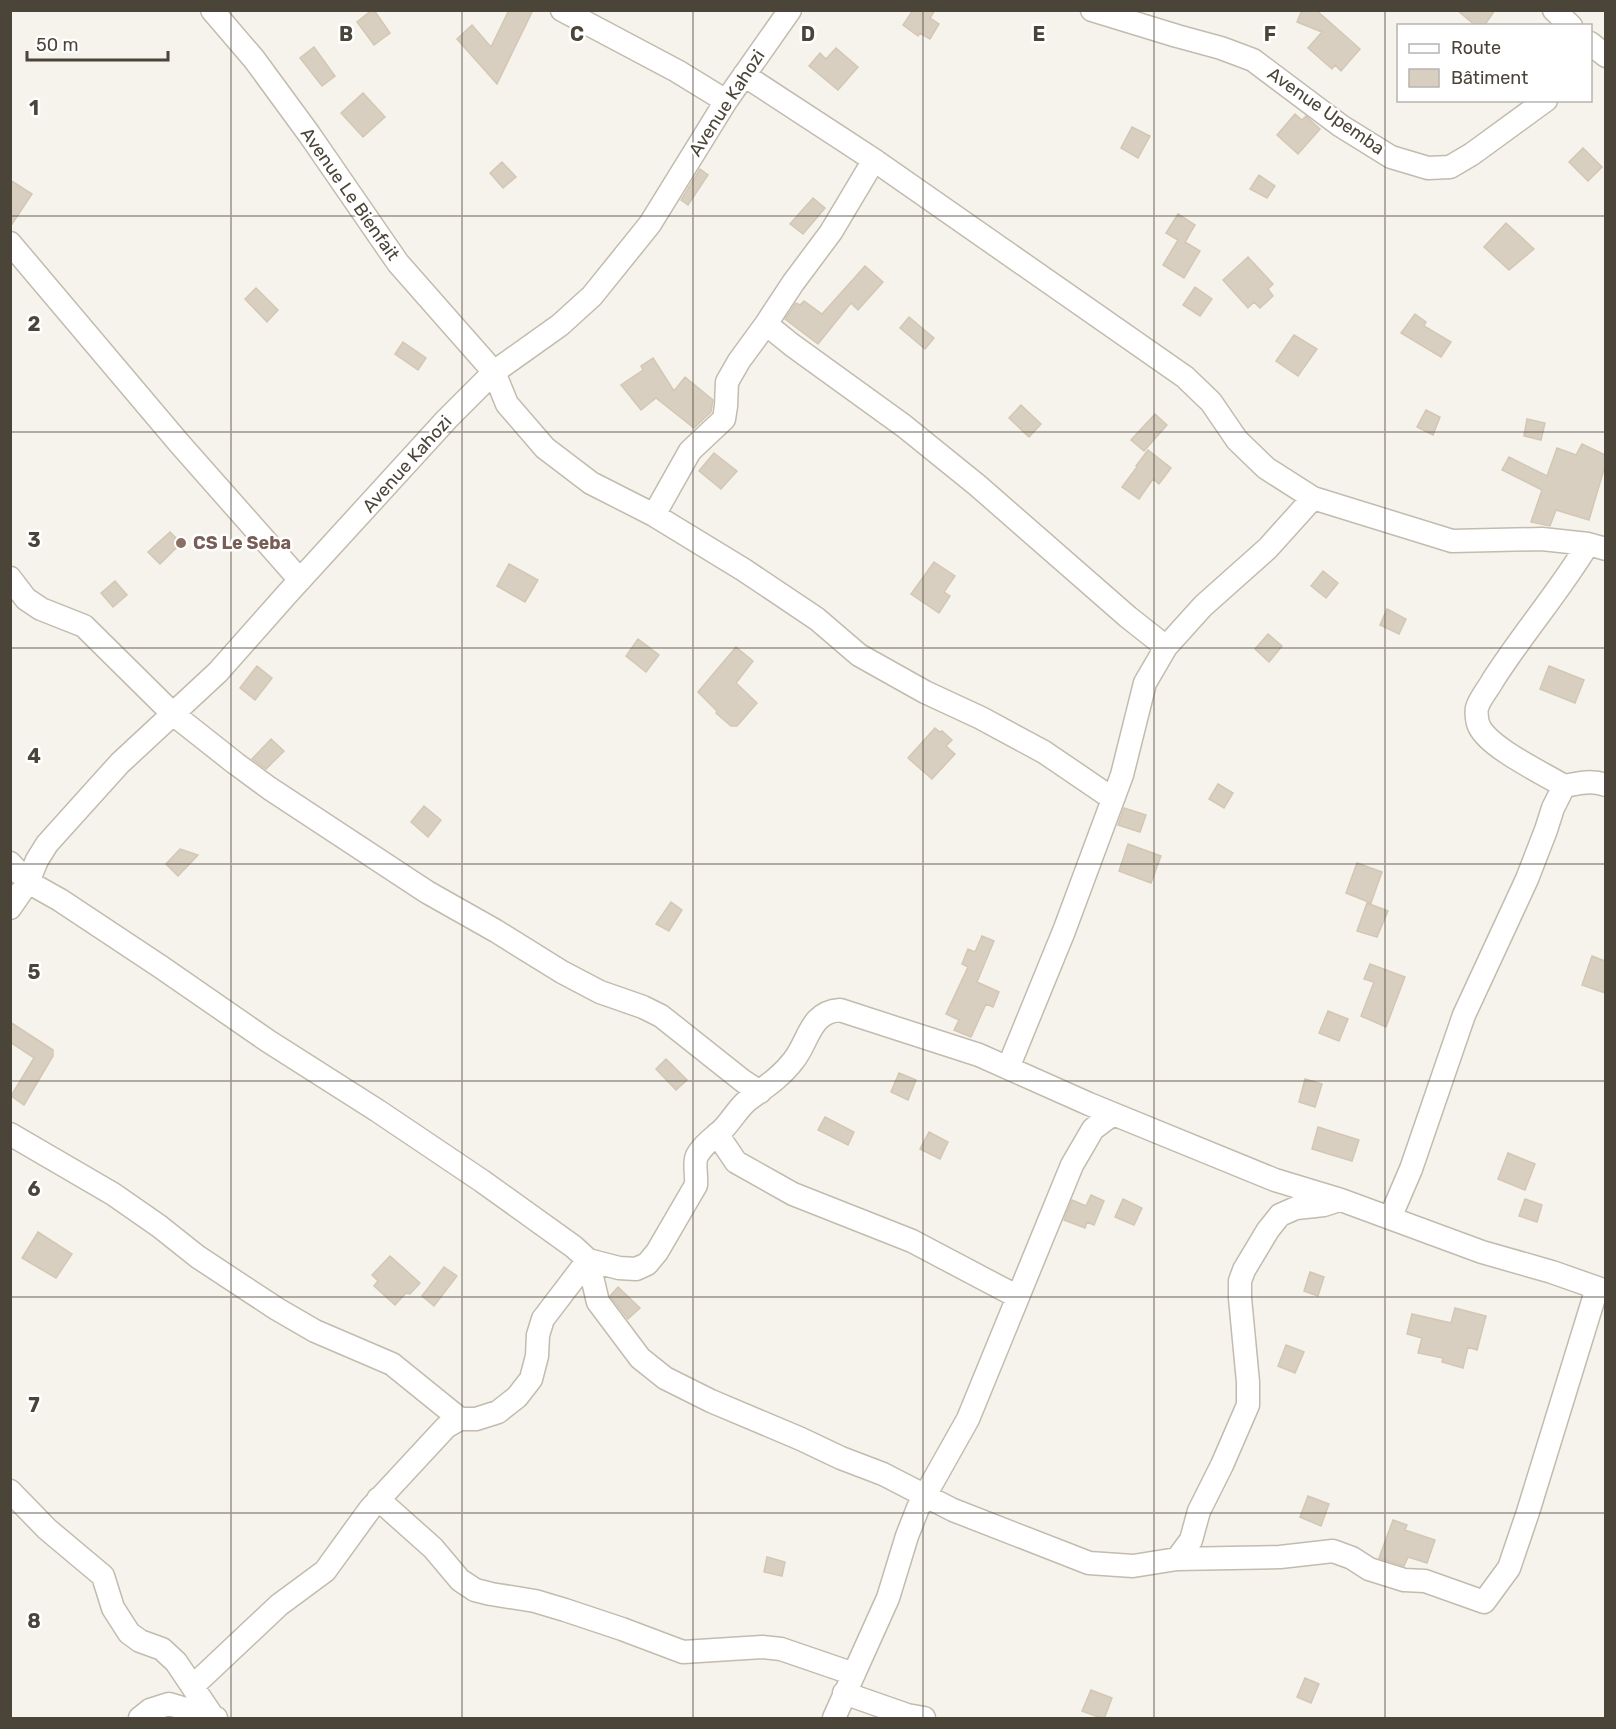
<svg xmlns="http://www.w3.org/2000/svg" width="1616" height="1729" viewBox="0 0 1616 1729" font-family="Rubik,sans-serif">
	<rect width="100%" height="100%" fill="#f6f3ec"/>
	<path fill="#d8cfc1" stroke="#d3c7b4" stroke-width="1.5" d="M372 10H374L390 33 374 45 357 22Z
		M509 10H533L497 84 457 39 472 25 491 47Z
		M913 10H935L930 18 939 24 930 39 920 33 918 36 903 25Z
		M1302 10H1316L1360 49 1341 71 1335 65 1332 69 1308 48 1322 32 1297 22Z
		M1457 10H1495L1484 26H1476Z
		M314 47 335 76 322 86 300 58Z
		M836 48 858 67 838 90 809 66 820 53 826 59Z
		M363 93 385 117 363 137 341 113Z
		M1295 114 1302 120 1306 116 1320 129 1298 154 1277 135Z
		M1132 127 1150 136 1138 158 1121 148Z
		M1583 148 1602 167 1588 181 1569 162Z
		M502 162 516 177 503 188 490 173Z
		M700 169 708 175 688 205 681 200Z
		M1259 175 1275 186 1267 198 1250 189Z
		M10 180 32 194 10 227Z
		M813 198 825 208 803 234 790 224Z
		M1178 214 1195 225 1185 242 1200 251 1184 278 1163 265 1178 240 1166 233Z
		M1506 223 1534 249 1509 270 1484 247Z
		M1248 257 1273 284 1268 289 1273 296 1260 308 1254 302 1248 308 1223 280Z
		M865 266 883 282 858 310 851 303 818 344 785 319 796 303 800 305 804 301 822 314Z
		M1195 287 1212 299 1200 316 1183 305Z
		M256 288 278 310 267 322 245 299Z
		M1415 314 1426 322 1424 326 1451 342 1441 357 1401 333Z
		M909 317 934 338 925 349 900 328Z
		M1294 335 1317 349 1298 376 1276 361Z
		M403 342 426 358 418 370 395 354Z
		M653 358 674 391 685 377 713 400 711 412 694 428 656 398 641 410 621 385 643 370 641 366Z
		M1021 405 1041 424 1029 437 1009 418Z
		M1426 410 1440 417 1433 435 1417 427Z
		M1155 414 1167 425 1144 451 1131 440Z
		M1527 419 1545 423 1541 440 1524 436Z
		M1582 444 1605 455V466L1589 520 1556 510 1550 526 1531 522 1542 490 1502 470 1509 457 1547 476 1557 448 1576 455Z
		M1148 450 1171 468 1159 484 1153 479 1139 499 1122 487 1137 467 1136 466Z
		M714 453 737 471 721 489 699 471Z
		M170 532 181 543 160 564 148 552Z
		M934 562 955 576 944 592 950 596 939 613 911 594Z
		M509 564 538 580 525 602 497 586Z
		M1323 571 1338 583 1326 598 1311 586Z
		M115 581 127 595 113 607 101 593Z
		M1387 609 1406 619 1399 634 1380 625Z
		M1268 634 1282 646 1269 662 1255 649Z
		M638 639 659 655 646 672 626 656Z
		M736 647 753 661 736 683 757 703 737 726H731L716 713 717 711 698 692Z
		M257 666 272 678 255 700 240 688Z
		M1549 666 1584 680 1575 703 1540 689Z
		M935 728 940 732 942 731 952 740 946 746 955 754 932 779 908 758Z
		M271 739 284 751 266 769 252 759Z
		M1218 784 1233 793 1224 808 1209 799Z
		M424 806 441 820 428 837 411 822Z
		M1124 808 1146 815 1140 832 1118 825Z
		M1128 844 1161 856 1151 883 1119 871Z
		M180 849 198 855 178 876 166 864Z
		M1357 863 1382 872 1371 903 1346 893Z
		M671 902 682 910 669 931 656 924Z
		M1367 903 1388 911 1377 937 1357 931Z
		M982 936 994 941 977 982 999 992 993 1007 986 1004 971 1037 954 1030 959 1020 946 1014 968 967 962 964 968 949 975 952Z
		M1592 956 1605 961V993L1582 985Z
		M1370 964 1405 977 1386 1027 1361 1016 1374 982 1364 979Z
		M1328 1011 1348 1019 1339 1041 1319 1033Z
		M10 1022 53 1050V1056L24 1105 11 1096 34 1058 10 1042Z
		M666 1059 687 1080 676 1090 656 1069Z
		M899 1073 916 1080 908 1100 891 1092Z
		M1305 1079 1322 1084 1315 1107 1299 1102Z
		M825 1117 854 1132 848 1145 818 1130Z
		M1318 1127 1359 1140 1352 1161 1312 1149Z
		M929 1132 948 1142 940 1159 920 1149Z
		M1508 1153 1535 1164 1525 1190 1498 1179Z
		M1091 1195 1104 1201 1094 1225 1087 1222 1085 1228 1064 1220 1072 1200 1086 1206Z
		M1123 1199 1142 1208 1134 1225 1115 1217Z
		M1525 1199 1542 1205 1537 1222 1519 1216Z
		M38 1232 72 1254 56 1278 22 1258Z
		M390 1256 420 1283 410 1294 406 1293 395 1305 374 1286 378 1281 372 1275Z
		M444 1267 457 1276 434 1306 422 1296Z
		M1310 1272 1324 1277 1318 1296 1304 1291Z
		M618 1287 640 1308 628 1319 610 1296Z
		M1455 1308 1486 1316 1477 1350 1468 1347 1463 1368 1442 1362 1443 1358 1418 1353 1422 1338 1407 1334 1412 1314 1451 1323Z
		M1286 1345 1304 1352 1295 1373 1278 1366Z
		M1308 1496 1329 1504 1321 1526 1300 1517Z
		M1393 1520 1407 1525 1405 1530 1435 1540 1427 1563 1408 1557 1404 1566 1379 1558Z
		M767 1557 785 1562 782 1576 764 1572Z
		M1305 1678 1319 1684 1311 1703 1297 1697Z
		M1091 1690 1112 1698 1104 1719 1082 1711Z"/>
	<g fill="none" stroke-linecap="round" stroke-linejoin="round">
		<defs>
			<path id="minor" d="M212 10 254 59 309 134 398 263 494 372 507 404 545 448 591 483 654 515 744 570 817 619 859 655 925 692 981 718 1044 752 1113 799
				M562 10 677 71 726 101
				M1092 10 1177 36 1221 48 1253 60 1341 126 1391 157 1428 168 1450 167 1472 154 1546 100
				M1554 10 1571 26
				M1590 43 1606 56
				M744 75 874 160 1185 377 1211 402 1237 440 1266 468 1313 498 1452 541 1542 539 1588 544 1606 549
				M10 243 179 443 300 580
				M766 324 792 345 904 426 977 485 1128 617 1166 647
				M654 515 690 451 724 419 726 406 727 382 739 361 766 324 793 283 831 232 874 160
				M1588 544C1559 592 1523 633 1493 680 1489 688 1479 699 1477 708 1476 712 1477 722 1479 726 1489 748 1543 773 1564 786 1579 783 1591 780 1606 785
				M10 578 26 599 41 609 84 626 173 714 235 763 269 788 427 892 496 931 562 972 600 992 643 1007 661 1016 743 1081 760 1092
				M10 863 28 882 60 900 161 967 268 1041 378 1111 482 1181 574 1247 588 1260 598 1302 640 1358 665 1378 711 1401 801 1439 841 1458 883 1474 953 1510 1089 1563 1133 1566 1177 1559 1280 1557 1333 1551 1352 1558 1369 1569 1404 1580 1425 1581 1484 1602 1509 1568 1528 1512 1597 1288
				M10 908 28 882 37 860 47 844 120 763 218 672 288 593 447 419 494 372 560 325 592 296 650 224 726 101 790 10
				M1008 1068 1064 931 1122 775 1145 683 1166 647 1203 606 1268 548 1313 498
				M10 1134 113 1194 159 1226 198 1257 277 1309 315 1331 392 1364 460 1419
				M717 1134 736 1162 793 1194 912 1241 1018 1297
				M1390 1218 1411 1169 1464 1015 1527 879 1546 830 1553 808 1564 786
				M10 1491 47 1529 103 1576 113 1608 129 1633 140 1641 162 1649 176 1662 213 1717
				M378 1499 433 1548 460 1580 475 1590 491 1594 535 1601 565 1610 622 1629 683 1652 762 1647 781 1649 854 1674
				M1177 1559 1191 1540 1199 1511 1222 1465 1248 1405V1382L1240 1298V1281L1244 1270 1268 1230 1280 1215 1296 1208 1324 1205 1339 1200
				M193 1686 279 1605 325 1571 370 1509 446 1427 460 1419H476L498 1412 517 1397 531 1379 537 1356 538 1335 543 1319 588 1260 619 1268 636 1269 647 1264 657 1252 696 1185C697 1175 693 1161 698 1154 704 1144 713 1138 721 1131 731 1122 737 1109 748 1100 764 1088 781 1077 793 1061 809 1042 809 1012 840 1010L979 1055 1089 1104 1275 1180 1341 1200 1482 1252 1552 1272 1606 1291
				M844 1693 907 1715 924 1718
				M140 1718 150 1710 169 1704 216 1718
				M834 1718 888 1598 907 1536 918 1508 968 1419 1072 1165 1093 1129 1113 1114"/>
		</defs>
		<use href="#minor" stroke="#c2bbae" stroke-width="25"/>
		<use href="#minor" stroke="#fff" stroke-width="22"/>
	</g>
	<path fill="none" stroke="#4b4439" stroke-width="1.5" stroke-opacity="0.55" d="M231 10V1718M462 10V1718M693 10V1718M923 10V1718M1154 10V1718M1385 10V1718M10 216H1606M10 432H1606M10 648H1606M10 864H1606M10 1081H1606M10 1297H1606M10 1513H1606"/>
	<circle fill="#8d6e63" stroke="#fff" stroke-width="2" cx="181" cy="543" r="6"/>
	<g text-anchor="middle" stroke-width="5" stroke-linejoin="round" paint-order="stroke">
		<g font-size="18" fill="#4b4439" stroke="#fff">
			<text transform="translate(727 103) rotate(-57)" y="6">Avenue Kahozi</text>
			<text transform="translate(1326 111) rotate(35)" y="6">Avenue Upemba</text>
			<text transform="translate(350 194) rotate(55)" y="6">Avenue Le Bienfait</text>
			<text transform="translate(407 464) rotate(-48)" y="6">Avenue Kahozi</text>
		</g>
		<g font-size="18" font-weight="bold" fill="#785e54" stroke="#fff" text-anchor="start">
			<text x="193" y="549">CS Le Seba</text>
		</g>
	</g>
	<g font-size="20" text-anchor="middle" font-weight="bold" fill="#4b4439" stroke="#fff" stroke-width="5" stroke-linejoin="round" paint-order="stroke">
		<text x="346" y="41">B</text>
		<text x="577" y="41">C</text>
		<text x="808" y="41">D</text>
		<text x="1039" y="41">E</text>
		<text x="1270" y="41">F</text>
		<text x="34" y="115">1</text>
		<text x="34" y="331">2</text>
		<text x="34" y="547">3</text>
		<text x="34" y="763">4</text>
		<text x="34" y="979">5</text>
		<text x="34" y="1196">6</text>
		<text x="34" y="1412">7</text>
		<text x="34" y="1628">8</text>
	</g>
	<rect width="1616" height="1729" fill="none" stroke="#4b4439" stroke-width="24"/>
	<rect x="1397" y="24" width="195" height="78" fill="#ffffff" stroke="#b7b4b0" stroke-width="1.5"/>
	<rect x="1409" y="44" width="30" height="9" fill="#ffffff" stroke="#b7b4b0" stroke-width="1.5"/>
	<text x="1451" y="54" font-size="18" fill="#4b4439">Route</text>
	<rect x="1409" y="69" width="30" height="18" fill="#d8cfc1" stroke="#b7b4b0" stroke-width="1.5"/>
	<text x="1451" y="84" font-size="18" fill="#4b4439">Bâtiment</text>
	<path d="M27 51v9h141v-9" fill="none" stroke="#4b4439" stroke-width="3"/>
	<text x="36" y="51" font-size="18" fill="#4b4439" stroke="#ffffff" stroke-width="4.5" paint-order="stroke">50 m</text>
</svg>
